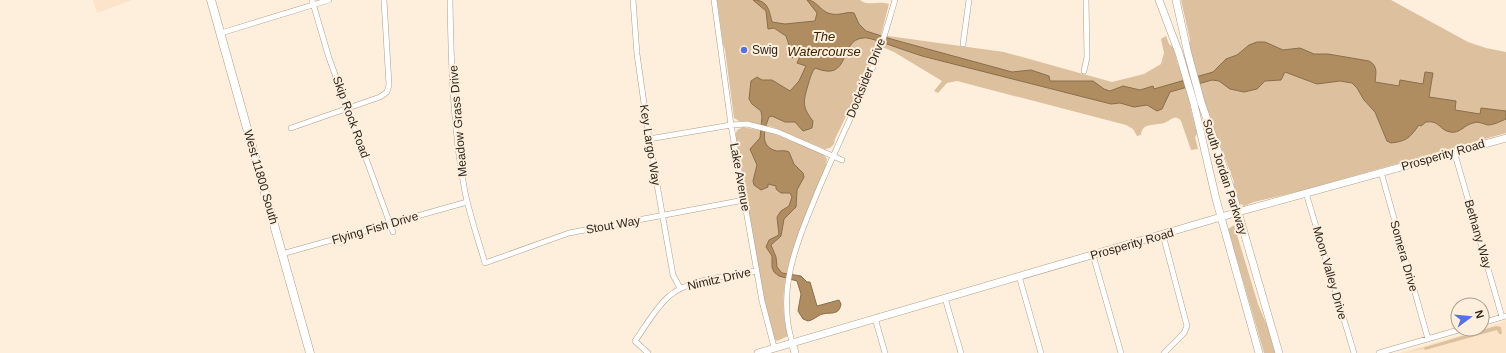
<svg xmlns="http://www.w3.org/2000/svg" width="1506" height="353" viewBox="0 0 1506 353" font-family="Arial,sans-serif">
	<rect width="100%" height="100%" fill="#feefdd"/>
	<path fill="#fce4c8" d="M93 0H132L97 13Z
		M1506 320V353H1399L1482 329Z"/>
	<path fill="#ddc09d" d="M717 0H860C869 7 878 0 889 4L881 35 1004 52 1112 82 1144 74 1161 64 1164 53 1161 39 1166 36 1169 44 1173 47 1178 65 1192 60 1189 44 1190 40 1181 0H1391L1468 42 1486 48 1506 52V133L1300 191 1254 202 1244 206 1239 203 1233 186 1234 182 1204 102 1190 106 1197 134 1195 137 1198 149 1191 150 1181 121C1174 113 1171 121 1164 123 1155 126 1142 122 1141 135L1137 136 1133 129 1126 125 957 81 947 83 938 93 934 91 942 81 894 52 878 45 872 62 835 139 834 144 830 148 825 149 773 127 739 121 734 118 725 50 723 44Z
		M743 127 772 133 823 154 827 159C826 171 817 186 813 197 795 241 774 288 788 336L777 341 774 339 764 303 735 136 737 130Z
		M1234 225 1258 304 1268 328 1275 353H1264L1228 229Z
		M1496 326 1501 327 1502 334H1499L1497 330 1425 350 1424 348 1405 353Z"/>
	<path fill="#b08d61" stroke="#886e4d" d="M753 0C768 0 769 10 772 22L785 24 815 21 817 13 807 0C816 0 820 10 828 13 838 17 846 11 854 13L859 24 866 31 891 39 1012 72 1031 70 1049 76 1050 81H1093L1104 89 1110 91 1123 86 1140 90 1153 86 1154 89 1213 72 1226 59 1237 55 1249 45 1257 42H1265L1283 50 1300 48 1314 54H1328L1369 61C1378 66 1376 73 1375 82L1399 86 1400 80 1423 84 1425 72 1433 73 1429 97 1456 101 1455 110 1480 114 1481 108 1506 111V119C1501 121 1494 125 1488 125 1483 124 1479 121 1473 123 1464 125 1460 134 1450 132 1439 130 1440 120 1426 122L1421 126 1419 125C1410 137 1408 141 1391 143L1387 141 1375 112 1364 100 1357 88 1352 83 1340 81 1317 84 1285 72 1281 80 1265 81 1257 89 1244 92 1230 89 1219 81 1212 80 1170 92 1162 109 1157 111 1147 105 1134 107 1120 103 1111 104 922 56 872 39C870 39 866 37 863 38 838 40 852 83 815 68 811 73 810 79 808 85 803 102 802 107 813 121L812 128 803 131 795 122H785L772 116 769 117C764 130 759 147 777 151 781 151 785 150 789 152L794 164 803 173 804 177 797 190 796 207 784 219 781 236 771 245 776 257 777 267 782 273 801 276 807 282H810L817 306 839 300 841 304C839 317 829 311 820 315 816 317 813 320 808 321L803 319 798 311 801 294 797 281 779 276 774 272 772 267V256L766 247 769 240 779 235 777 217 781 211 789 206 792 197 790 193H781L776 189V186L768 184V187L761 190 754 185 753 181 757 165 750 149 760 138 762 117 761 111 752 104 749 99 751 81 757 77 762 80H772L790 91 799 81 806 66 797 63 801 54 796 52 793 58 787 55 790 48 786 36 774 28 768 29 766 11Z"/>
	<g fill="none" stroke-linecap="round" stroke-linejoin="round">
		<defs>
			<path id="minor" d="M312 0 329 58 393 232
				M450 0C451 63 453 131 465 192 470 216 478 239 485 263L569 233 744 200
				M633 0 637 54 649 139 673 275 680 288
				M714 0 731 125 762 301 774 347
				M221 33 329 0
				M963 44 969 0
				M1084 71 1087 57 1086 0
				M291 128 380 97 387 92 389 85 384 0
				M649 139 731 125 747 124 778 132 842 160
				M1454 151 1502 317
				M1381 172 1428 339
				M1306 193 1354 353
				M1163 235 1187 326 1184 333 1164 353
				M282 254 467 202
				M1093 255 1121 353
				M1019 276 1041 353
				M945 298 961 353
				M875 318 885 353
				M1482 323 1506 316
				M792 342C776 288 798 240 818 191 835 150 855 110 872 69 882 47 888 23 895 0
				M648 353 635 341C645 327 655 309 668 297 687 279 731 276 756 271
				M1379 353 1462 329"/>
			<path id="tertiary" d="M1159 0 1179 53 1194 104 1216 199 1259 353
				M1176 0 1188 54 1201 102 1234 198 1279 353
				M792 342 795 353
				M758 353 1238 212 1506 138"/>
			<path id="primary" d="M211 0 310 353"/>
		</defs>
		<use href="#minor" stroke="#af9e89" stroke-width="6"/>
		<use href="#tertiary" stroke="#af9e89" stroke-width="8"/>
		<use href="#primary" stroke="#af9e89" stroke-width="9"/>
		<use href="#minor" stroke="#fff" stroke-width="5"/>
		<use href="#tertiary" stroke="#fff" stroke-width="7"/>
		<use href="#primary" stroke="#fff" stroke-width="8"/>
	</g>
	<circle fill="#5571e6" stroke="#feefdd" stroke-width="1.5" cx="744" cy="50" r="4"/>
	<g text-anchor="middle" stroke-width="4" stroke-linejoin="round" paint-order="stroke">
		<g font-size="12" fill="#2c251d" stroke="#feefdd" text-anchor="start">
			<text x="752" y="54">Swig</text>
		</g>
		<g font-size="12" fill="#2c251d" stroke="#feefdd">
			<text transform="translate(866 78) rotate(-68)" y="4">Docksider Drive</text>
			<text transform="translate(351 117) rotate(70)" y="4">Skip Rock Road</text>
			<text transform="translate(458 121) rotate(-95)" y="4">Meadow Grass Drive</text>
			<text transform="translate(650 145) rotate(81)" y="4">Key Largo Way</text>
			<text transform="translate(1443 155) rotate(-16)" y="4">Prosperity Road</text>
			<text transform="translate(261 177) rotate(74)" y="4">West 11800 South</text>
			<text transform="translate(740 177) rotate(80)" y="4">Lake Avenue</text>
			<text transform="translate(1225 177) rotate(72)" y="4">South Jordan Parkway</text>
			<text transform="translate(613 225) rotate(-10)" y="4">Stout Way</text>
			<text transform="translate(375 228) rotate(-16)" y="4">Flying Fish Drive</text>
			<text transform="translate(1478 234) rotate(74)" y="4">Bethany Way</text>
			<text transform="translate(1132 244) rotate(-16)" y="4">Prosperity Road</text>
			<text transform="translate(1404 256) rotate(74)" y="4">Somera Drive</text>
			<text transform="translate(1330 273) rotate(74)" y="4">Moon Valley Drive</text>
			<text transform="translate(719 279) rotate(-13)" y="4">Nimitz Drive</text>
		</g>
		<g font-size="13" font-style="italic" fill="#3b2300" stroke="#feefdd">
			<text x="824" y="41">The<tspan x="824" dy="15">Watercourse</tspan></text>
		</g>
	</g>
	<g transform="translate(1470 317) rotate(74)"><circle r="19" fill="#feefdd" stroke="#aa9e90"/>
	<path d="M0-3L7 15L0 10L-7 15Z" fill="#5571e6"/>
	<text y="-6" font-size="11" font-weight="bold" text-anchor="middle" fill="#2c251d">N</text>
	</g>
</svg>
